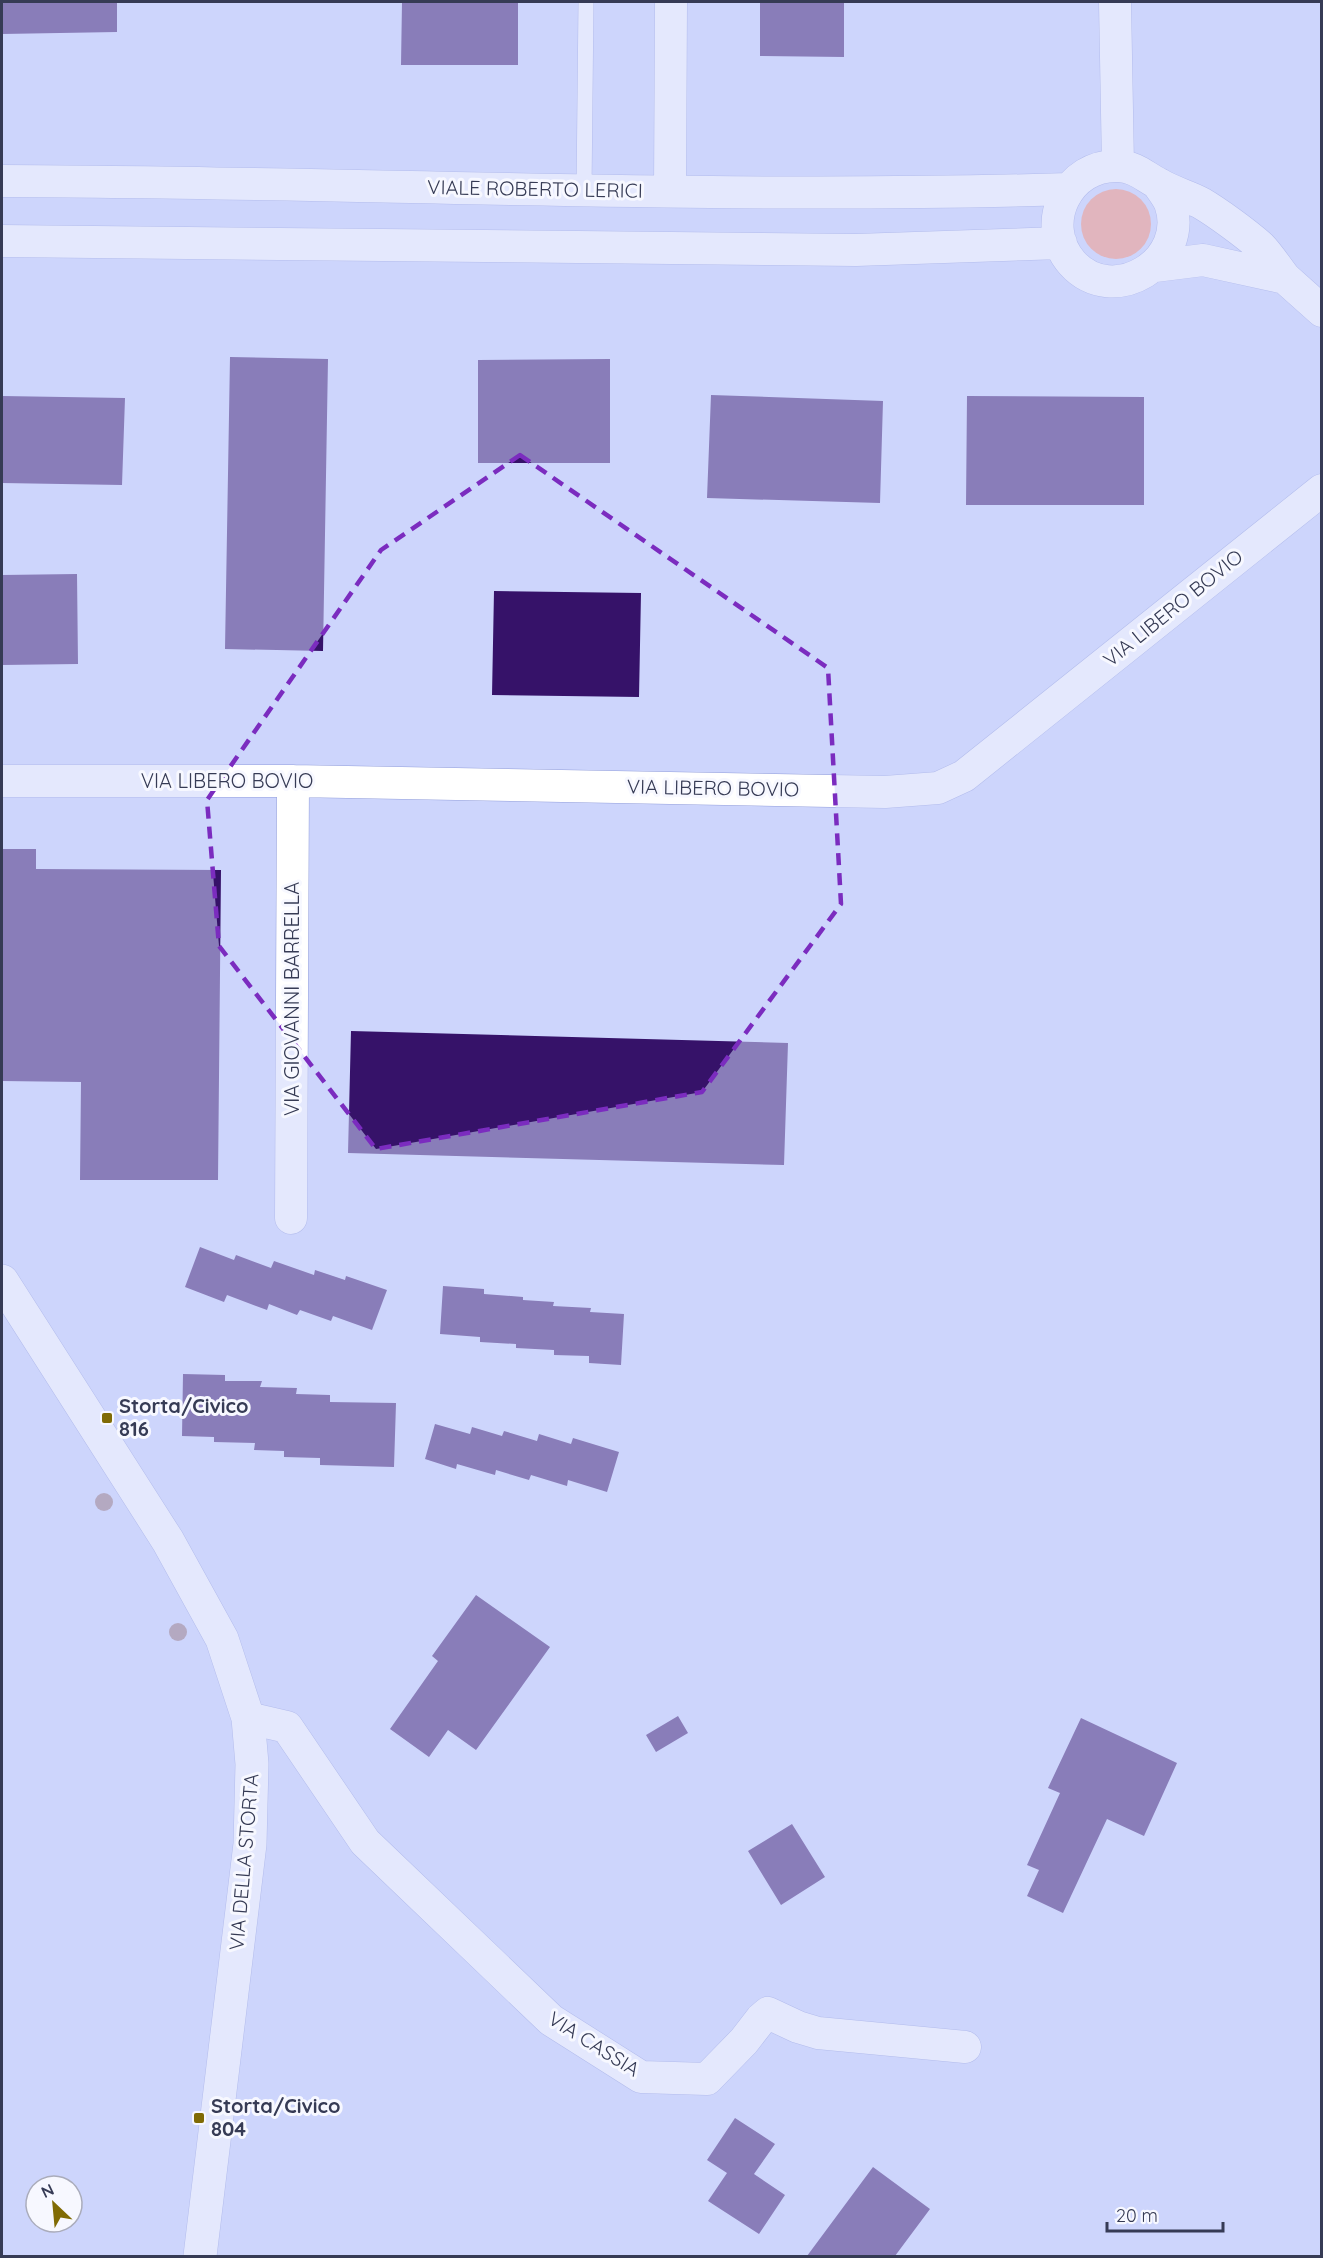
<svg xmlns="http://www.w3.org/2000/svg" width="1323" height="2258" viewBox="0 0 1323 2258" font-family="Quicksand,sans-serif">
	<rect width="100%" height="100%" fill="#cdd5fc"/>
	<path fill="#f88f74" d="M1081 224a35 35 0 1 1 70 0a35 35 0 1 1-70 0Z"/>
	<path fill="#361269" d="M2 2H117V32L2 34Z
		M402 2H518V65H401Z
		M760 2H844V57L760 56Z
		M230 357 328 359 323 651 225 649Z
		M610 359V463H478V360Z
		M711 395 883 401 880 503 707 498Z
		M2 396 125 398 122 485 2 483Z
		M967 396 1144 397V505H966Z
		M77 574 78 664 2 665V575Z
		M494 591 641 593 639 697 492 695Z
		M2 849H36V869L221 870 218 1180H80L81 1082 2 1081Z
		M351 1031 788 1043 784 1165 348 1153Z
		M200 1247 234 1260 236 1255 271 1268 274 1261 314 1275 315 1270 345 1280 346 1276 387 1290 372 1330 333 1316 331 1321 300 1310 297 1315 269 1304 267 1310 227 1295 224 1302 185 1287Z
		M443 1286 484 1289V1294L523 1297V1300L554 1302 553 1306 591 1308 590 1312 624 1314 621 1365 589 1363V1356L554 1355V1350L516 1348V1344L480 1342V1337L440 1334Z
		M183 1374 225 1375V1381H262L260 1387 297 1388 296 1394 330 1395V1402L396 1403 394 1467 320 1465V1458L284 1457V1451L254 1450 255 1443 214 1442V1437L182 1436Z
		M435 1424 470 1434 472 1427 502 1436 504 1431 537 1441 539 1434 571 1444 573 1438 619 1452 607 1492 568 1480 567 1486 531 1475 529 1480 496 1470 495 1475 457 1464 456 1469 425 1459Z
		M476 1595 550 1647 476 1750 448 1730 429 1757 390 1729 438 1661 432 1656Z
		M678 1716 688 1733 656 1752 646 1735Z
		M1081 1718 1177 1763 1144 1836 1107 1819 1063 1913 1027 1896 1039 1870 1027 1865 1060 1793 1048 1788Z
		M792 1824 825 1877 781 1905 748 1851Z
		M735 2118 775 2144 754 2174 785 2195 759 2234 708 2201 727 2173 707 2160Z
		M873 2167 930 2209 895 2256H807Z"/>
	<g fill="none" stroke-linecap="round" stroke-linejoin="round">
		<defs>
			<path id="service" d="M584 191 586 2"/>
			<path id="minor" d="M1115 2 1118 166
				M2 181C357 182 713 200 1069 189
				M670 191 671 2
				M2 241 856 250 1061 243
				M1155 266 1203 260 1285 278C1277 268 1269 255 1260 246 1245 233 1218 213 1201 203 1188 196 1172 192 1159 184 1145 177 1136 167 1119 166 1068 163 1038 224 1072 263 1113 309 1191 261 1170 203 1167 196 1162 190 1158 184
				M1285 278 1322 311
				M2 781H293L885 792 938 788 964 776 1322 490
				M291 1218 293 781
				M248 1718 287 1727 365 1842 551 2020 641 2077 707 2079 744 2041 761 2019 768 2013 798 2027 818 2033 965 2047"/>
			<path id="secondary" d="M2 1281 168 1541 222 1639 248 1718 252 1764 250 1844 200 2256"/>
		</defs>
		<use href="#service" stroke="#929edb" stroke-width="16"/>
		<use href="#minor" stroke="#929edb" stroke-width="33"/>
		<use href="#secondary" stroke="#929edb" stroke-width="34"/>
		<use href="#service" stroke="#fff" stroke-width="15"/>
		<use href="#minor" stroke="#fff" stroke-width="32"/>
		<use href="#secondary" stroke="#fff" stroke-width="33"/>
	</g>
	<g fill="#95747b">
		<circle cx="104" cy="1502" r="9"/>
		<circle cx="178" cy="1632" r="9"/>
	</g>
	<path d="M0 0H1323V2258H0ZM520 455 828 668 841 904 702 1092 376 1149 219 946 207 800 381 550Z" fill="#cdd5fc" fill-opacity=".55" fill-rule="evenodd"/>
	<path fill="none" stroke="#7b2cbf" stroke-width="4.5" stroke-dasharray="12 8" stroke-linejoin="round" d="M520 455 828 668 841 904 702 1092 376 1149 219 946 207 800 381 550Z"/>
	<g fill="#806b05" stroke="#f7f8ff" stroke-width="2">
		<rect x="101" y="1412" width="12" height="12" rx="3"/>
		<rect x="193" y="2112" width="12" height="12" rx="3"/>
	</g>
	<g text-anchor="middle" stroke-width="6" stroke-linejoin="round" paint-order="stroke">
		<g font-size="20" fill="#363b55" stroke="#f7f8ff">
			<text transform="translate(535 189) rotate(1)" y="7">VIALE ROBERTO LERICI</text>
			<text transform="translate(1173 608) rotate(-39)" y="7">VIA LIBERO BOVIO</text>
			<text x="227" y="788">VIA LIBERO BOVIO</text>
			<text transform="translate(713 788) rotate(1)" y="7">VIA LIBERO BOVIO</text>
			<text transform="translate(292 999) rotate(-90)" y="7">VIA GIOVANNI BARRELLA</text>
			<text transform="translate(244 1862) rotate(-85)" y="7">VIA DELLA STORTA</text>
			<text transform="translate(594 2044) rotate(32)" y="7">VIA CASSIA</text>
		</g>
		<g font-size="20" font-weight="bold" fill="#363b55" stroke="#f7f8ff" text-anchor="start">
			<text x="119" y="1413">Storta/Civico<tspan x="119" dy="23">816</tspan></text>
			<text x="211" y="2113">Storta/Civico<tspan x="211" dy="23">804</tspan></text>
		</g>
	</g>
	<rect width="1323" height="2258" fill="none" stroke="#363b55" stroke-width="6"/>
	<g transform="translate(54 2204) rotate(334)"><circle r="28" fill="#f7f8ff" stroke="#aaacbb" stroke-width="1.5"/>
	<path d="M0-4.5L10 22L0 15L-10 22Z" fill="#806b05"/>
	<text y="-9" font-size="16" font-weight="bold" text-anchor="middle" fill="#363b55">N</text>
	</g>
	<path d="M1107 2222v9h116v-9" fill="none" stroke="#363b55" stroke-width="3"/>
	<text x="1116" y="2222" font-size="18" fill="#363b55" stroke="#f7f8ff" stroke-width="4.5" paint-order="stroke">20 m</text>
</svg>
